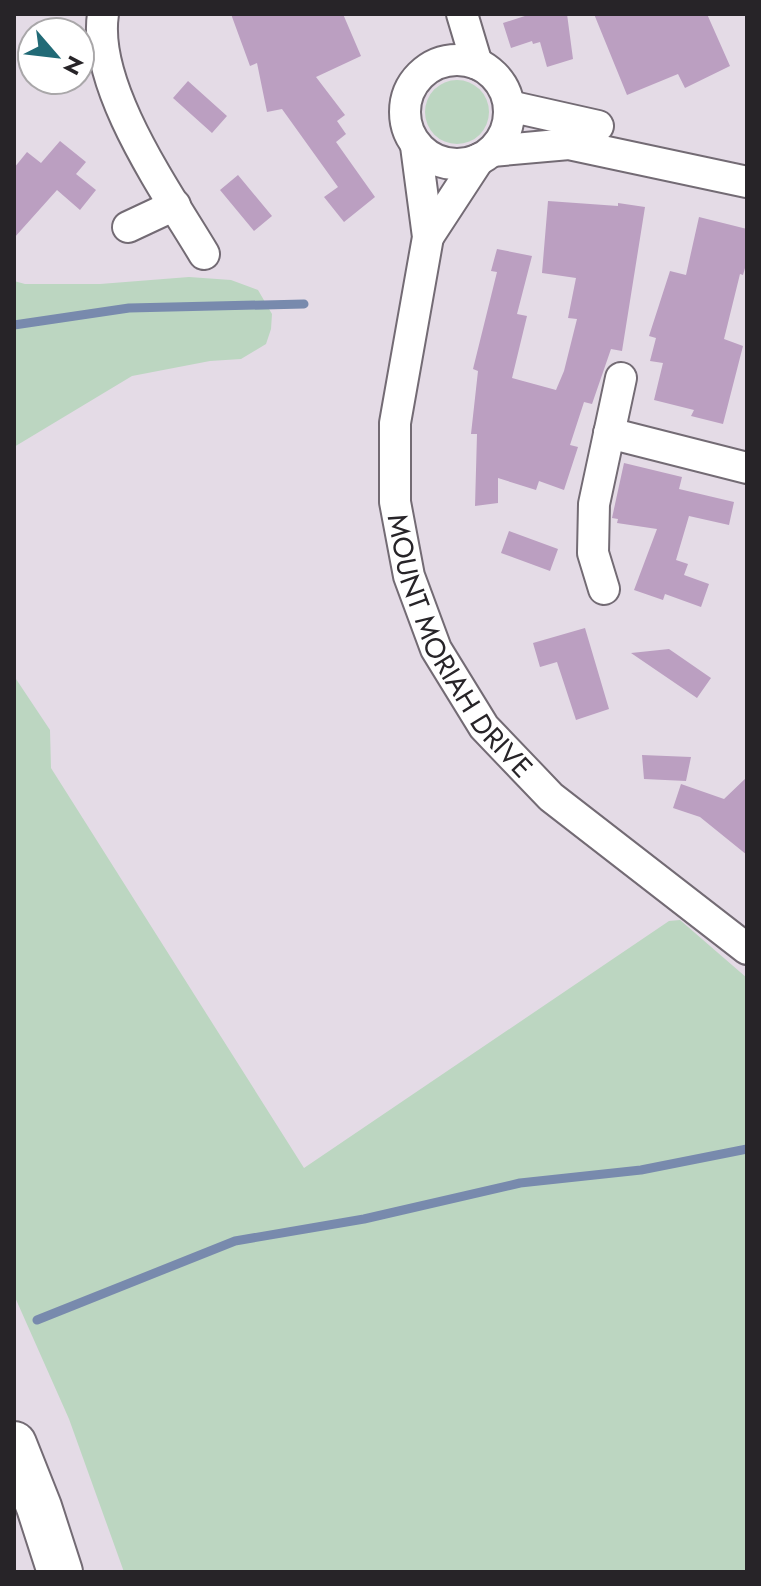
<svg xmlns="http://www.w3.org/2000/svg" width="761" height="1586" viewBox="0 0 761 1586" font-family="Jost,sans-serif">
	<rect width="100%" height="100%" fill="#e4dbe6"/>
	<path fill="#bcd6c1" d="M425 112a32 32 0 1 1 64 0a32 32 0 1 1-64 0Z
		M189 277 231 280 258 290 272 314 271 329 266 344 241 359 210 361 132 376 14 447V281L25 284H100Z
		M14 676 50 730 51 768 304 1168 669 921 680 920 747 978V1572H124L69 1419 14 1295Z"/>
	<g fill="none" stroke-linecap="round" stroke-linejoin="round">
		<path stroke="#788aad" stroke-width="9" d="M14 325 129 308 304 304
			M37 1320 235 1241 364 1219 520 1183 641 1170 747 1149"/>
	</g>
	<path fill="#bb9fc1" d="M231 14H343L361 56 316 77 345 115 337 121 346 134 336 142 375 197 344 222 324 197 338 187 282 109 267 112 257 63 250 66Z
		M531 14H567L573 59 547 67 540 42 533 44 532 41 511 48 503 23Z
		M594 14H707L730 66 685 88 678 74 627 95Z
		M188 81 227 116 212 133 173 98Z
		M60 141 86 162 76 174 96 190 80 210 57 190 14 238V168L27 152 41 163Z
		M238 175 272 216 254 231 220 190Z
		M548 201 618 206V203L645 207 622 351 611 349 592 404 584 402 570 445 578 447 564 490 539 481 536 490 498 478V503L475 506 477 434H471L478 371 473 369 497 272 491 271 497 249 532 256 517 314 527 316 512 378 556 390 564 371 577 319 568 318 576 278 542 273Z
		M699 217 747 229V261L743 275 740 274 724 339 743 346 723 424 691 416 694 410 654 400 663 363 650 361 656 338 649 336 670 271 686 275Z
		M624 463 682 477 679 489 734 502 729 525 689 516 676 560 688 564 684 575 709 584 701 607 665 594 663 600 634 590 657 529 617 523 618 519 612 518Z
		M509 531 558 549 550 571 501 553Z
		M585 628 609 709 576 720 557 662 540 667 533 643Z
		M669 649 711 678 697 698 631 653Z
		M642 755 691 757 686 781 644 779Z
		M747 777V855L700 817 673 808 681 784 724 799Z"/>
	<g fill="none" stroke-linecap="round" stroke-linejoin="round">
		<defs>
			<g id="minor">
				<path d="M103 14C92 87 167 192 204 254"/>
				<path d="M462 14 477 64"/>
				<circle cx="457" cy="112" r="52"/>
				<path d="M509 106 598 126 569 144"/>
				<path id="s1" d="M416 146 428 237 395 423V502L409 576 436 649 484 727 551 797 747 949"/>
				<path d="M492 151 569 144 747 182"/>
				<path d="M128 227 175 205"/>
				<path d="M428 237 479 159"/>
				<path d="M609 433 747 468"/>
				<path d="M604 589 593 553 594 504 621 378"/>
			</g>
			<path id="secondary" d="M14 1444 39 1507 60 1572"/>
		</defs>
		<use href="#minor" stroke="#736b74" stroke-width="34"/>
		<use href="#secondary" stroke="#736b74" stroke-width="48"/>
		<use href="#minor" stroke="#fff" stroke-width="30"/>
		<use href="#secondary" stroke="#fff" stroke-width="44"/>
	</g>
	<g text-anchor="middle" stroke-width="7" stroke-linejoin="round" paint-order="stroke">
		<g font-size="28" fill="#272428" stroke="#fff">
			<text dy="10" stroke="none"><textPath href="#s1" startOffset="520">MOUNT MORIAH DRIVE</textPath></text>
		</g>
	</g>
	<rect width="761" height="1586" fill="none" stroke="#272428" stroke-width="32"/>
	<g transform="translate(56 56) rotate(118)"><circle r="38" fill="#ffffff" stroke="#a9a7a9" stroke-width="2"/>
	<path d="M0-6L14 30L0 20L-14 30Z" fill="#216a76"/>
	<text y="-12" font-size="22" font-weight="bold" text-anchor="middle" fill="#272428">N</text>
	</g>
</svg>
